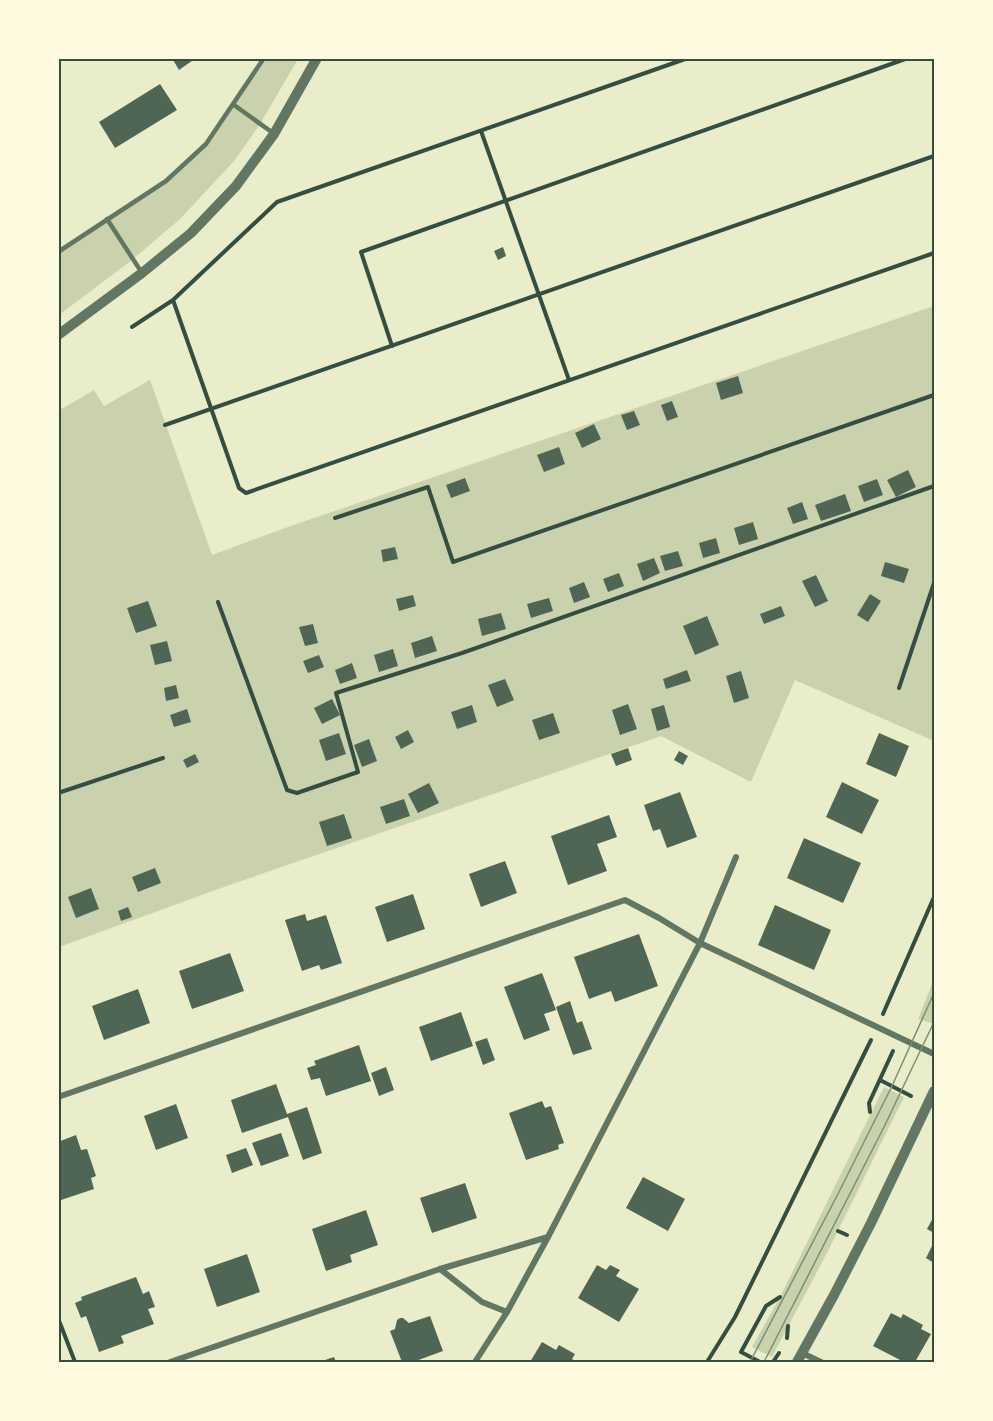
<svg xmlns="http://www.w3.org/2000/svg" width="993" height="1421" viewBox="0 0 993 1421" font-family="Manrope,sans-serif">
	<rect width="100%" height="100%" fill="#e9edc9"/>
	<path fill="#cad2ad" d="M264 59H298L260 124 235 160 180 219 132 260 59 315V252L166 181 206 144Z
		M934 306V741L795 680 751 782 661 736 221 888 59 947 58 411 94 390 104 406 150 380 212 555 285 528Z
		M934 979V1024L918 1019Z
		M884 1087 904 1097 828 1251 772 1357 752 1347 780 1297Z"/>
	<path fill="#4f6655" d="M172 58H196L179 70Z
		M160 84 177 110 115 148 99 122Z
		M503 247 506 256 498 260 494 251Z
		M738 376 743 393 721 400 716 383Z
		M672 401 678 417 667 421 661 405Z
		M634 411 640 425 627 430 621 415Z
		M594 424 601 439 582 448 575 433Z
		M559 447 565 464 544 472 537 455Z
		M908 470 916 487 896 497 887 480Z
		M465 478 470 491 451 498 446 485Z
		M877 479 883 495 864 502 858 486Z
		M845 494 851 511 821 521 815 505Z
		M802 502 808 519 793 524 787 508Z
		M753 522 758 539 739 545 734 528Z
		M716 538 720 553 703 558 699 543Z
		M395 547 398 559 383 562 381 550Z
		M678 551 683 566 665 571 660 556Z
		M654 558 660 573 643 581 637 564Z
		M885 562 909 569 904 583 881 576Z
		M619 573 624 586 608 592 603 579Z
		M816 575 828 601 815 607 802 581Z
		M584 582 590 597 574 603 569 588Z
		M870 594 881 601 868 622 857 615Z
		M413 595 416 606 399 611 396 599Z
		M549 598 553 611 531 618 527 604Z
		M148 601 157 626 136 633 127 608Z
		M781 606 785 616 764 624 760 614Z
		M501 613 506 629 482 636 478 619Z
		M707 616 719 645 695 655 683 626Z
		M313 624 318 643 305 646 299 627Z
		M432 636 437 651 415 658 411 643Z
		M167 641 172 661 155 665 150 645Z
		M393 649 398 666 379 672 374 655Z
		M319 655 324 667 308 673 303 661Z
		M352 663 357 678 340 684 335 670Z
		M687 670 691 681 666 689 663 679Z
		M741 671 749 698 734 703 726 676Z
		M505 679 514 700 497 707 488 685Z
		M176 685 179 698 166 701 164 688Z
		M332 699 340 715 322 724 314 708Z
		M628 704 637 729 620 735 612 710Z
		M472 705 477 722 457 729 451 712Z
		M664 705 670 727 657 731 651 709Z
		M187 709 191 722 174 727 170 715Z
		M553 713 560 733 539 740 532 720Z
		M408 730 414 742 401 749 395 737Z
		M339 733 346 754 326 761 319 740Z
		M879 733 909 746 896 777 866 764Z
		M369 739 377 761 362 767 354 745Z
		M628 748 632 760 616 766 611 754Z
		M679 751 688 756 683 765 674 760Z
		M195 754 199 762 187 768 183 760Z
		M842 782 879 800 862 834 826 817Z
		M429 783 439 803 418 813 408 794Z
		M680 792 697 837 667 848 660 829 653 831 644 805Z
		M404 799 410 816 386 824 380 807Z
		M344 814 352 838 327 846 319 822Z
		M609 815 617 837 597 844 607 871 568 885 551 836Z
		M804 838 861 863 843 903 787 878Z
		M505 861 517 893 481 907 469 874Z
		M155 868 161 883 138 892 132 877Z
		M91 888 99 909 76 918 68 897Z
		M413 894 425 929 387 942 375 907Z
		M775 905 831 930 814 970 758 945Z
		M128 907 132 917 121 921 118 911Z
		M305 914 307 921 326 915 342 963 321 970 319 965 302 971 285 920Z
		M639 934 658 986 615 1002 611 991 589 999 574 957Z
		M230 953 244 991 192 1009 179 971Z
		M542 973 556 1010 544 1014 550 1030 524 1040 504 987Z
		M138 989 150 1023 104 1040 92 1006Z
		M570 1001 577 1023 582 1021 592 1049 573 1055 556 1007Z
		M461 1012 473 1046 431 1061 419 1027Z
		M487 1038 495 1060 483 1065 475 1042Z
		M359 1045 371 1081 326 1096 320 1078 311 1080 307 1068 316 1065 314 1061Z
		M386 1067 394 1090 379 1096 371 1073Z
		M276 1084 287 1114 307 1107 322 1153 303 1160 288 1117 242 1133 231 1100Z
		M542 1101 545 1108 551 1106 564 1143 558 1145 559 1149 526 1160 509 1113Z
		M176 1104 188 1138 156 1150 144 1116Z
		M281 1133 289 1156 261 1166 252 1143Z
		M76 1135 81 1150 87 1149 96 1176 91 1178 94 1189 58 1201V1142Z
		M246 1148 253 1165 232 1173 226 1155Z
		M643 1177 685 1199 668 1231 626 1208Z
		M465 1183 477 1218 432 1233 420 1198Z
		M366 1210 378 1245 350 1255 352 1262 326 1271 312 1229Z
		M934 1216V1233L927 1229Z
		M934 1242V1263L926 1258Z
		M247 1254 260 1292 217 1307 204 1269Z
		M597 1265 606 1270 610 1265 620 1270 616 1276 639 1289 619 1322 578 1298Z
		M136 1277 143 1294 149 1291 155 1307 148 1309 154 1324 121 1336 124 1343 99 1352 86 1316 81 1318 75 1303 82 1300 81 1297Z
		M891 1313 901 1318 903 1314 923 1325 921 1329 931 1334 915 1362H904L873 1346Z
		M430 1316 443 1351 413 1362H402L390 1331 395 1329 397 1320 400 1318H403L409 1323Z
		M542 1342 556 1350 559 1345 575 1354 572 1359 577 1362H530Z
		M334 1357 336 1362H319Z"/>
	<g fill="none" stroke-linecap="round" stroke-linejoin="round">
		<path stroke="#344e41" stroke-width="4" d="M481 131 569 380
			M173 300 239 488 246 493 934 253
			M132 327 173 300 277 202 688 58
			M392 346 361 252 908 58
			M165 425 934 156
			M335 518 428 487 453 562 934 395
			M218 602 287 790 297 793 358 772 336 693 462 653 934 486
			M899 688 934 583
			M58 793 163 758
			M883 1014 934 897
			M880 1080 911 1096
			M870 1112 869 1103 893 1051
			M838 1231 847 1235
			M58 1318 75 1362
			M787 1338 788 1326
			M707 1362 735 1317 871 1040
			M760 1362 741 1352 766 1306 780 1297
			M773 1362 779 1353"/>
		<path stroke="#617663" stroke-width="4.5" d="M234 105 273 133
			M107 219 142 273
			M58 252 166 181 206 144 264 58"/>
		<path stroke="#617663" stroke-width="6" d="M58 1097 625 900 659 918 700 943 934 1054
			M440 1269 482 1302 507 1312
			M802 1353 821 1362
			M170 1362 440 1269 548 1237
			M475 1362 507 1312 548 1237 700 943 736 857"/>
		<path stroke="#617663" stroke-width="10" d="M58 335 142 273 191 233 236 186 274 134 317 58
			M797 1362 834 1295 871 1223 934 1091"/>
		<path stroke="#7c8e77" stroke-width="1.5" d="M750 1362 839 1192 892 1086 934 993
			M764 1362 885 1125 934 1022"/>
	</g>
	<rect width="993" height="1421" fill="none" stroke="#fefae0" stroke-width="120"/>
	<rect x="60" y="60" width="873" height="1301" fill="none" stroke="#344e41" stroke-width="2"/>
</svg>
